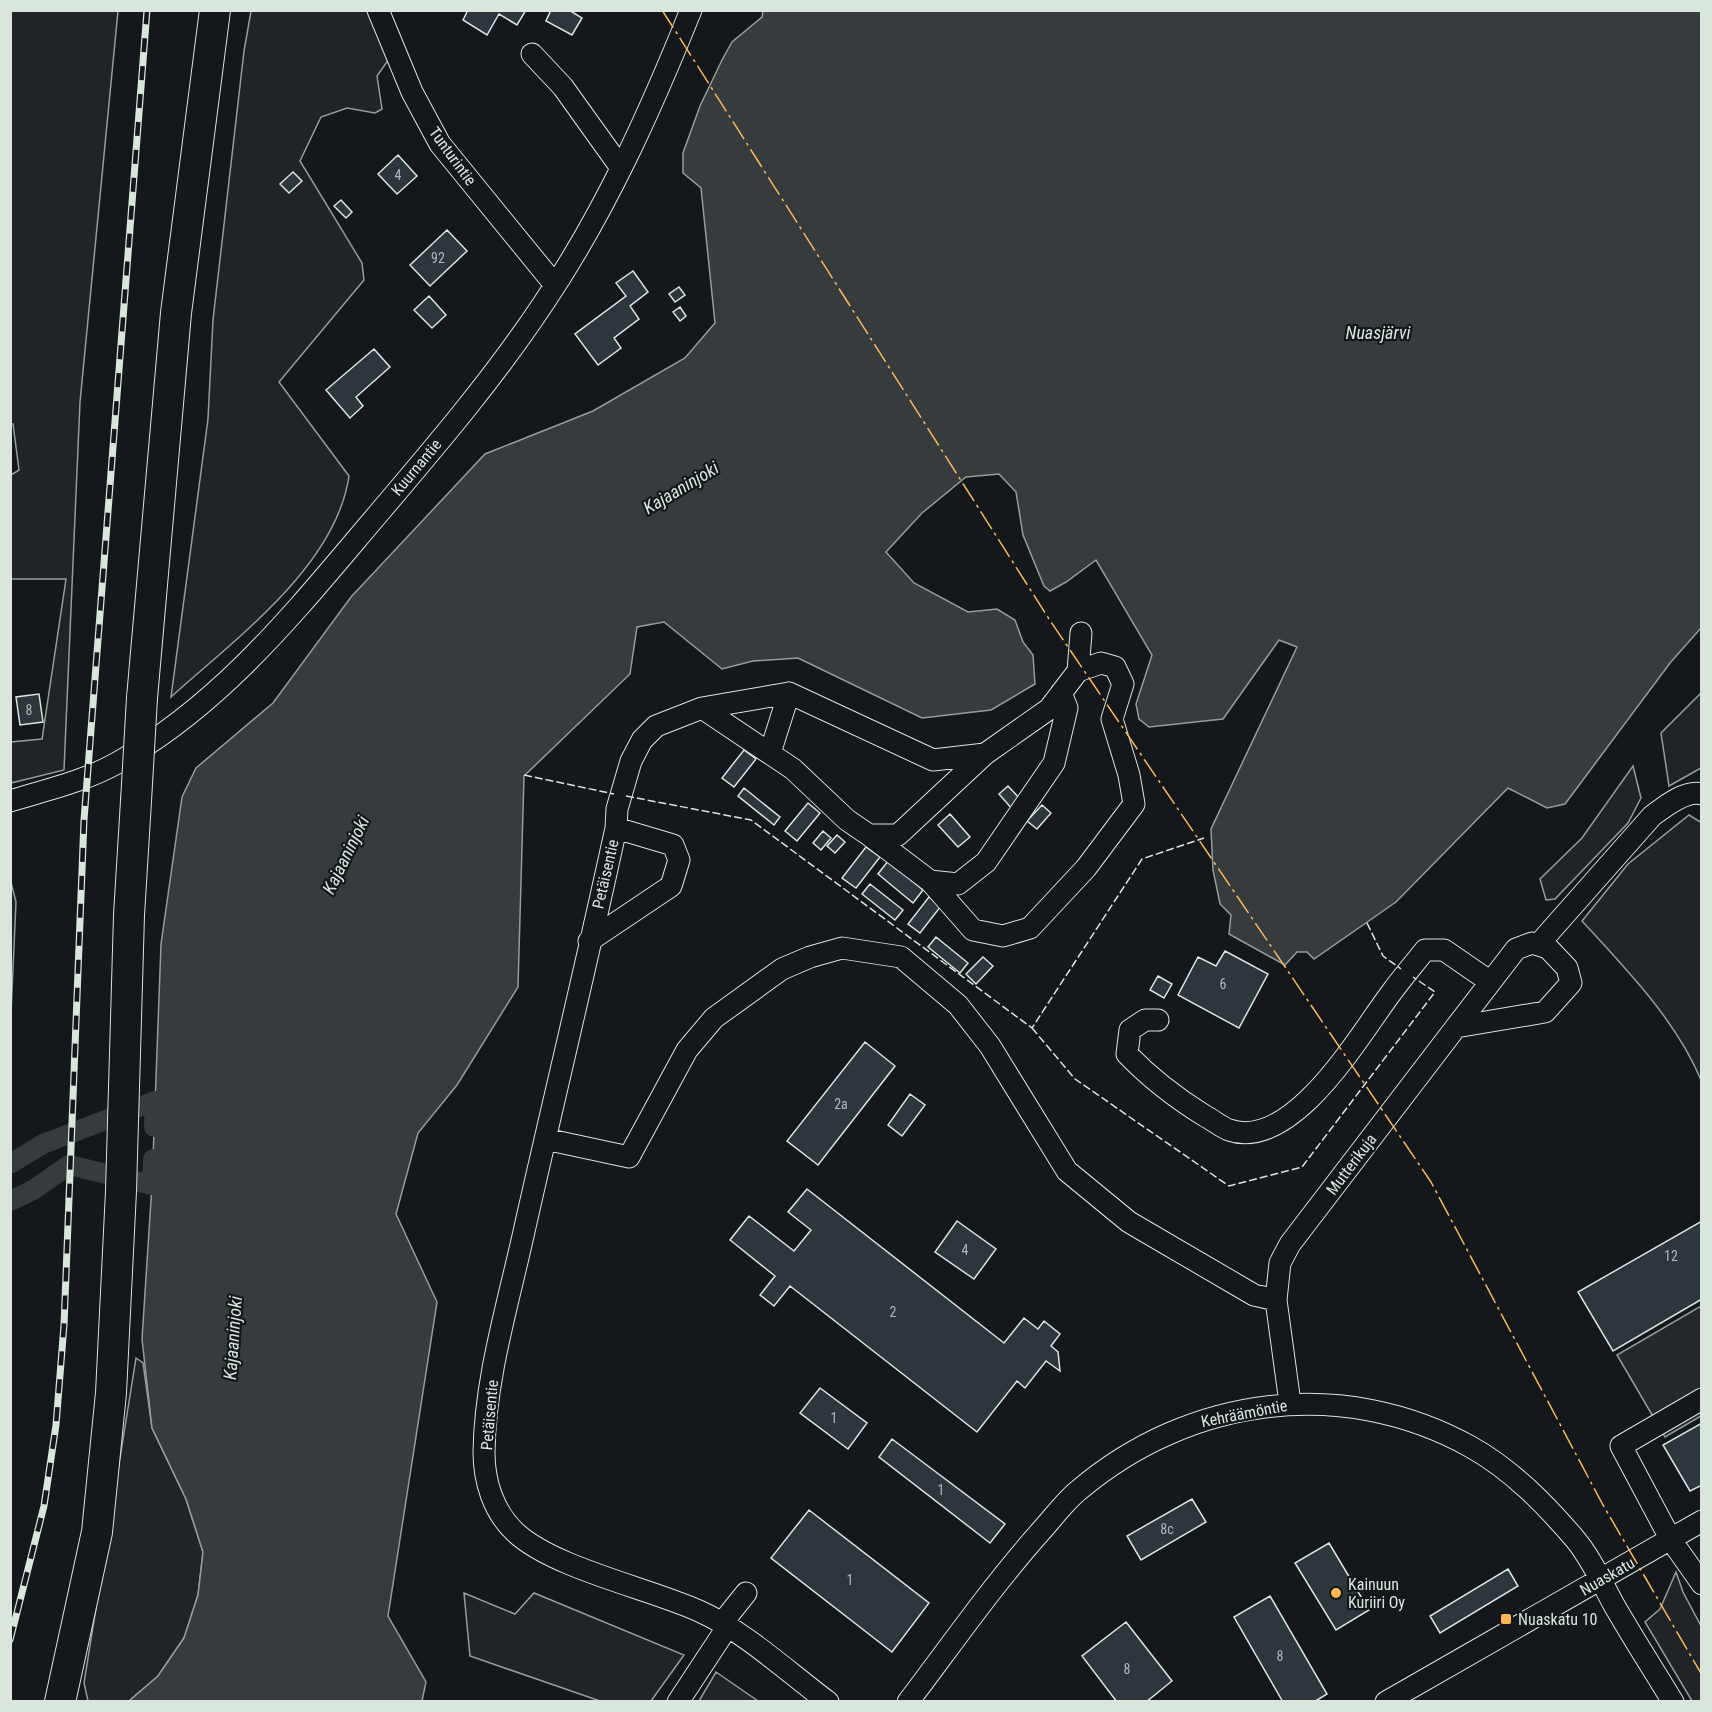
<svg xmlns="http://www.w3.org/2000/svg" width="1712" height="1712" viewBox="0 0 1712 1712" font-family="'Roboto Condensed',sans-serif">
	<rect width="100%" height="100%" fill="#14181c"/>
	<path fill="#202428" stroke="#939e99" stroke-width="1.5" d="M11 10 118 11 80 402 64 770 11 783V742L42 739 66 579H11V475L19 470 13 424H10Z
		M251 11H379L394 52 377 76 382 109 375 113 347 108 321 117 300 161 362 263 364 280 279 382 349 476C336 566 235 639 171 697L208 419 213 320 244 51Z
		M1701 693V768L1669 786 1661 733Z
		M1633 766 1641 798 1628 823 1555 899 1546 900 1540 879 1582 838Z
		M1689 815 1702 823 1701 1080C1676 1020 1626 969 1582 921L1628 864Z
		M11 882 16 902 11 1014Z
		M136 1358 143 1363 152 1428 186 1499 203 1552 198 1595 184 1638 158 1676 129 1701H88L84 1683Z
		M1676 1572 1683 1592 1701 1626V1701H1692L1645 1622 1660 1609Z
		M464 1593 515 1614 534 1593 684 1655 651 1701H600L470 1656Z
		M716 1672 758 1701H699Z"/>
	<path fill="#24282b" stroke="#939e99" stroke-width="1.5" d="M1701 1306V1416L1665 1437 1617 1355Z"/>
	<path fill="#363b3e" stroke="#939e99" stroke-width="1.5" d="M763 11H1701V628L1670 663 1565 804 1547 808 1508 788 1396 902 1314 959 1307 952H1297L1285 965 1229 934 1231 915 1220 904 1213 870 1211 829 1297 647 1279 640 1223 719 1149 727 1139 719 1136 704 1152 655 1096 560 1066 582 1050 591 1044 586 1023 535 1016 492 999 474 966 477 922 513 886 552 914 583 968 612 997 609 1015 620 1023 642 1033 655 1035 684 991 710 922 718 798 658 753 661 722 669 664 622 637 627 630 674 524 776 518 987 457 1085 418 1133 396 1214 437 1302 388 1616 426 1682 422 1701H129L158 1676 184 1638 198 1595 203 1552 186 1499 152 1428 142 1339 152 1185 161 944 182 797 196 768 273 703 351 597 485 454 593 411 685 358 715 323 701 188 683 173V153L700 106 722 60 732 42 762 17Z"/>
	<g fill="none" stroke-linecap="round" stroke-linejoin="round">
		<path stroke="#363b3e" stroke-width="20" d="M10 1164 43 1144 155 1101 154 1127
			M10 1201 33 1190 69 1165 152 1185 153 1159"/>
	</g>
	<path fill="#2c363c" stroke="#d8e6dc" stroke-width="1.5" d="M468 10H526L517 25 499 14 487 35 463 20Z
		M551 10H569L582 18 572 35 546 21Z
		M398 155 417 176 397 194 378 174Z
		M293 172 302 181 289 193 280 184Z
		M341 200 352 212 346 218 334 206Z
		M447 230 467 251 430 286 410 265Z
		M633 271 648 292 630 306 639 319 614 338 621 348 598 365 575 334 626 296 616 283Z
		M679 287 685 295 675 302 669 294Z
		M429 296 446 315 432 328 414 310Z
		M680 307 686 316 680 321 673 312Z
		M374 349 390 367 356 397 363 406 350 418 326 390Z
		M39 694 43 722 20 725 16 697Z
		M744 750 756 759 734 787 722 778Z
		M1008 786 1022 801 1013 810 999 794Z
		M744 788 780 817 774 825 738 796Z
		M808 803 820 813 797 841 785 831Z
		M1042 805 1051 813 1037 829 1027 821Z
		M950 814 970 837 958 847 938 825Z
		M823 831 831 838 821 850 813 843Z
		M837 835 845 842 835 853 827 846Z
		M866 847 880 857 856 888 842 878Z
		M888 861 923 890 913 903 878 874Z
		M870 884 903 910 895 920 862 894Z
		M929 897 941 906 920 933 908 924Z
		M936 937 968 963 960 973 928 947Z
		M1225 951 1268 974 1239 1028 1178 995 1198 957 1216 966Z
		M983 957 993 966 976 984 966 974Z
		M1158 976 1172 984 1164 998 1150 990Z
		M865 1042 895 1066 818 1165 787 1141Z
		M910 1094 925 1105 902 1136 888 1125Z
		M807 1189 1004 1343 1024 1318 1038 1329 1044 1321 1060 1334 1051 1346 1058 1352 1060 1371 1046 1361 1025 1388 1017 1381 977 1432 790 1286 774 1306 760 1295 775 1276 730 1240 749 1216 794 1251 811 1230 788 1212Z
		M957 1221 996 1249 974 1279 935 1252Z
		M1702 1221V1299L1613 1351 1578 1292Z
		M820 1388 867 1423 848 1449 800 1413Z
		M1702 1423V1485L1690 1491 1663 1445Z
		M892 1439 1005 1524 990 1543 879 1457Z
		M1192 1499 1206 1522 1141 1560 1127 1536Z
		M809 1510 929 1603 892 1652 771 1558Z
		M1329 1543 1369 1610 1336 1630 1295 1563Z
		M1508 1569 1518 1586 1440 1633 1430 1616Z
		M1270 1596 1327 1694 1314 1702H1283L1234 1617Z
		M1126 1622 1172 1681 1146 1702H1117L1082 1656Z"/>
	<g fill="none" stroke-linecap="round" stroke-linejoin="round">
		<defs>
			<path id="minor" d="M378 10 412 92 440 144 555 285
				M532 54 563 87 621 168
				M702 708 793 769 847 820 869 835H898L985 754
				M770 753 789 693
				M10 801C46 790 85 781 117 763 215 708 285 624 356 540 421 463 488 387 543 304 605 212 650 112 691 10
				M616 828 617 809 631 761 642 740 656 726 702 708 789 693 933 760 985 754 1049 709 1078 671 1081 633
				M869 835 930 881 958 884 986 862 1054 763 1067 708 1061 693
				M930 881 973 930 1003 936 1030 928 1086 868 1134 804 1129 775 1112 719 1123 684 1115 667 1101 663 1078 671
				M589 941 671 886 679 860 673 845 616 828C587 962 555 1094 525 1227 509 1301 485 1377 484 1452 484 1481 493 1511 515 1532 553 1568 648 1588 699 1611 744 1631 788 1672 828 1702
				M1538 945 1652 816C1664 807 1686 789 1702 794
				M1158 1020H1145L1130 1030 1127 1054C1151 1079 1176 1098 1205 1116 1213 1120 1221 1127 1229 1130 1293 1152 1360 1034 1391 993 1402 978 1414 964 1425 950H1444L1489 981
				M545 1139 629 1157 687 1050 714 1018 782 969 810 957 842 948 901 957 958 1005 990 1046 1067 1171 1129 1222 1254 1295 1276 1300
				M1702 1399 1621 1446 1671 1540 1702 1584
				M1290 1403 1276 1300 1280 1263 1290 1244 1456 1027 1545 1012 1571 983 1567 968 1548 948 1532 943 1516 949 1456 1027
				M722 1623 746 1593
				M678 1702 728 1626
				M908 1702C952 1644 993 1585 1041 1531 1053 1518 1065 1501 1079 1490 1190 1396 1343 1376 1471 1447 1512 1470 1545 1504 1575 1539 1591 1558 1602 1583 1614 1605 1633 1638 1653 1669 1673 1702
				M1386 1702 1702 1521"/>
			<path id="highway" d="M142 698 176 313 215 10
				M60 1702 97 1532 111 1393 121 1191 129 915 136 801"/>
		</defs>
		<use href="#minor" stroke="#d8e6dc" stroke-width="23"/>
		<use href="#highway" stroke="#d8e6dc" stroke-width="32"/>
		<use href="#minor" stroke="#14181c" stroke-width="21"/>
		<use href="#highway" stroke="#14181c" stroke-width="30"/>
		<defs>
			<path id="rail" d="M10 1640 44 1506 56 1425 64 1325 84 820 147 10"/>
		</defs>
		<use href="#rail" stroke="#d8e6dc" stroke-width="7"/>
		<use href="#rail" stroke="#14181c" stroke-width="4.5" stroke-dasharray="14" stroke-linecap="butt"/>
		<defs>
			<path id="highway-bridge" d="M136 801 142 698"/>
		</defs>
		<use href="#highway-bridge" stroke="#d8e6dc" stroke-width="32" stroke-linecap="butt"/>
		<use href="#highway-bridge" stroke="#14181c" stroke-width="30"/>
		<path stroke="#d8e6dc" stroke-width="1.5" stroke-dasharray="8 3" stroke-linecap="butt" d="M524 775 614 794
			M626 796 751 820 1032 1028 1142 859 1204 838
			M1367 923 1383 956 1401 969
			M1032 1028 1075 1079 1229 1186 1302 1167 1435 992 1413 977"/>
		<path stroke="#ffb74d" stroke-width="1.5" stroke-dasharray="21 4.5 3 4.5" stroke-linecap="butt" d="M662 10 1049 619 1431 1182 1603 1505 1702 1675"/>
	</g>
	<g fill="#ffb74d" stroke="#14181c" stroke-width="2">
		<circle cx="1336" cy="1593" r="6"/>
		<rect x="1500" y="1613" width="12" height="12" rx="3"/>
	</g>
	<g text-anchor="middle" stroke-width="4.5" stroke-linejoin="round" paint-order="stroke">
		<g font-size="14" fill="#adbab4">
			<text x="398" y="180">4</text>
			<text x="438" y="263">92</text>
			<text x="29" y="715">8</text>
			<text x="1223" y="989">6</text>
			<text x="841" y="1109">2a</text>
			<text x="965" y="1255">4</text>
			<text x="1671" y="1261">12</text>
			<text x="893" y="1317">2</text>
			<text x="834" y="1423">1</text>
			<text x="941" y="1495">1</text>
			<text x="1167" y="1534">8c</text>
			<text x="850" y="1585">1</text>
			<text x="1280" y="1661">8</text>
			<text x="1127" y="1674">8</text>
		</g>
		<g font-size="16" fill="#d8e6dc" stroke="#14181c">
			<text transform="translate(453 156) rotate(54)" y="6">Tunturintie</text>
			<text transform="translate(416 467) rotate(-50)" y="6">Kuurnantie</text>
			<text transform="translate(605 874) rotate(-77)" y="6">Petäisentie</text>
			<text transform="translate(1351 1164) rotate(-53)" y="6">Mutterikuja</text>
			<text transform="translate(1244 1413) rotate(-11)" y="6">Kehräämöntie</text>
			<text transform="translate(489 1415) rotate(-85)" y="6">Petäisentie</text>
			<text transform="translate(1607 1576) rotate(-30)" y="6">Nuaskatu</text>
		</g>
		<g font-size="16" fill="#d8e6dc" stroke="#14181c" text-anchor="start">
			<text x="1348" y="1590">Kainuun<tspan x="1348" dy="18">Kuriiri Oy</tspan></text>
			<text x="1518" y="1625">Nuaskatu 10</text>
		</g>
		<g font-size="18" font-style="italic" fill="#d8e6dc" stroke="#14181c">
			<text x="1378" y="339">Nuasjärvi</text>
			<text transform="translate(681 488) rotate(-31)" y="6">Kajaaninjoki</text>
			<text transform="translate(346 855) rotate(-64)" y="6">Kajaaninjoki</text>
			<text transform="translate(233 1338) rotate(-86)" y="6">Kajaaninjoki</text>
		</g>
	</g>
	<rect width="1712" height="1712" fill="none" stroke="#d8e6dc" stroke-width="24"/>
</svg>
